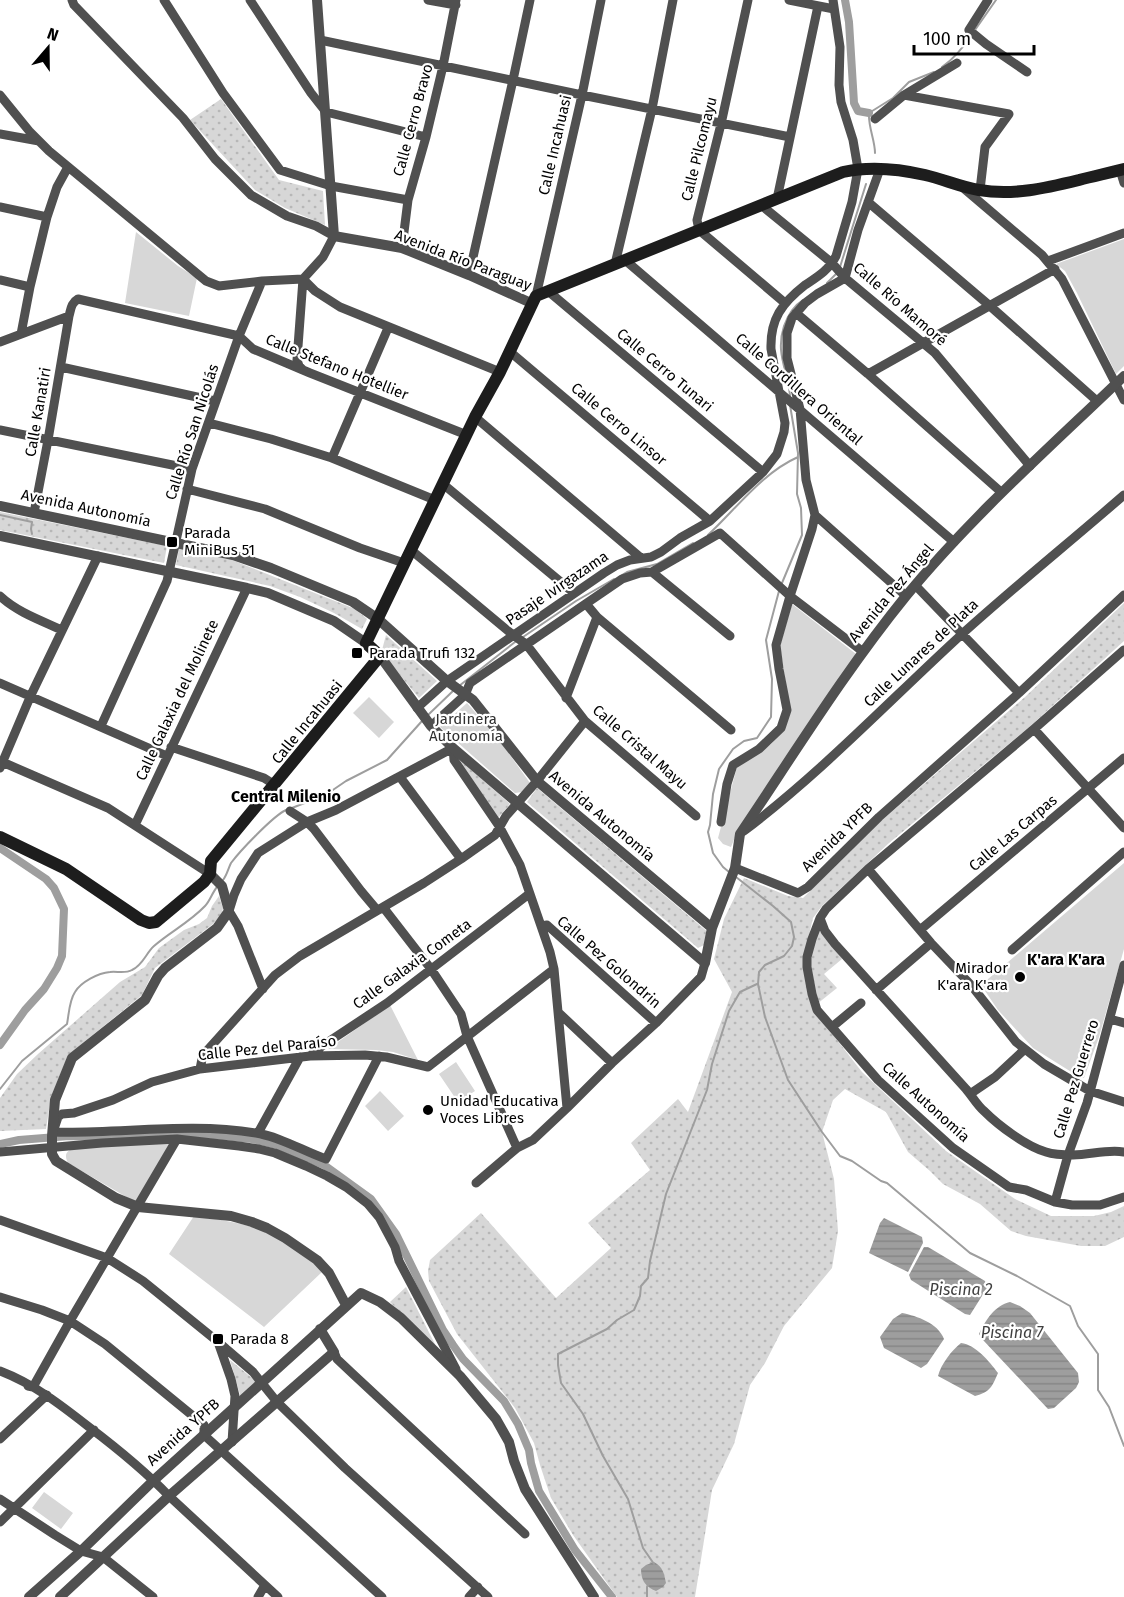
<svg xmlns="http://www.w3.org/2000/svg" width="1124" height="1597" viewBox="0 0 1124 1597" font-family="'Fira Sans',sans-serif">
	<defs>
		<pattern id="grass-dots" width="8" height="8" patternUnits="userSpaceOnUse" patternTransform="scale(1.5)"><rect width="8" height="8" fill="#d7d7d7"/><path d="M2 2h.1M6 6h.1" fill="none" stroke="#b7b7b7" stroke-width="1.8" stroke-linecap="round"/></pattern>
		<pattern id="water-rules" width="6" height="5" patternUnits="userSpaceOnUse" patternTransform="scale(1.5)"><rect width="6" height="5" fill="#9e9e9e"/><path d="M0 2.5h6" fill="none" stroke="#868686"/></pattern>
	</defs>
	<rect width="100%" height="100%" fill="#fff"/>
	<path fill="url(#grass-dots)" d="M221 99 279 180 323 191 325 225 285 208 255 190 190 120Z
		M0 512 167 546 164 563 0 530Z
		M179 548 232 560 355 609 367 619 362 629 334 613 300 597 270 586 176 565Z
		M1124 603V641L1028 728 889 843 822 906 813 918 810 931 823 928 842 959 824 974 837 988 812 1008 862 1072 946 1151 1015 1199 1051 1216H1094L1111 1212 1124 1206V1237L1105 1246H1081L1026 1236 1011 1231 980 1204 943 1184 930 1171 908 1152 886 1112 845 1089 833 1100 822 1132 834 1179 838 1231 832 1268 784 1326 765 1363 750 1385 734 1444 712 1490 695 1597H617L573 1535 551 1498 540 1465 534 1443 515 1408 457 1334 429 1281 428 1271 430 1260 481 1213 556 1298 611 1248 588 1223 650 1170 631 1143 678 1099 688 1112 732 992 714 959 724 919 744 878 788 896 803 898 881 821 1025 697Z
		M386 635 437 681 419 698 395 669 382 650Z
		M459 759 510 804 498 818Z
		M537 788 709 933 706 944 698 948 527 802Z
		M219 896 223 908 222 914 213 924 155 968 142 995 68 1055 51 1097 46 1129 0 1131V1098L17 1074 38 1054 120 982 145 967 159 948 184 930 199 924 207 918 212 906Z
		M406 1287 440 1354 390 1302Z
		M230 1360 257 1382 241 1398Z"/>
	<path fill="#d7d7d7" d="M136 232 178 266 197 278 189 316 125 303Z
		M1124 239V366L1116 374 1077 293 1065 271 1056 264Z
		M792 604 856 654 738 830 731 847 723 844 718 838 737 767 771 744 784 729 790 711 780 646Z
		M369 697 394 722 379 738 353 713Z
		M467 703 497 737 530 783 522 792 515 793 440 727Z
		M1124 863V949L1099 1037 1084 1078H1081L1033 1048 998 1010 981 985Z
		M390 1005 418 1060 393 1052 376 1050 328 1049Z
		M456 1062 475 1091 458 1102 439 1074Z
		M380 1091 404 1116 388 1131 365 1106Z
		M167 1143 170 1145 135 1202 68 1163C64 1155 66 1151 74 1148Z
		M194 1216C245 1223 288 1230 322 1272L264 1327 169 1254Z
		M44 1492 73 1513 61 1529 32 1508Z"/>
	<path fill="url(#water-rules)" d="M884 1218 922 1237 923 1243 908 1272 869 1253 880 1223Z
		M924 1247H928L985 1281 987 1288 970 1315 965 1314 911 1280 909 1275Z
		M1010 1302 1020 1306 1030 1313 1078 1373 1079 1382 1076 1388 1054 1408 1048 1409 983 1340 979 1334C985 1321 995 1305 1010 1302Z
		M902 1313C917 1316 938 1323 944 1339L927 1364 921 1368 884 1348 880 1337 893 1319Z
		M961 1343C976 1345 989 1361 998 1373 992 1387 990 1392 975 1396L938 1376C941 1364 952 1350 961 1343Z
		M654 1562C663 1567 664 1573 666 1583L663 1587 656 1591C646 1587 641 1581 641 1569L646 1565Z"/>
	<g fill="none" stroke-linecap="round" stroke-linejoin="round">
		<path stroke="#9e9e9e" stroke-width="2" d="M975 30 996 0
			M942 67C955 58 963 48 972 34
			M875 153C875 140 868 127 869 113L893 98 909 82 934 72
			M840 267 866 184
			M827 283 838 272
			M790 396C788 370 775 354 784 326 788 315 793 306 803 300
			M0 515 32 522 31 529 32 534
			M708 535C737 508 762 473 798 457
			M622 575 627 572 657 564 693 543
			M782 583 802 535 801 508 797 494 798 453 790 405
			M523 637 576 601 614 579
			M459 686 515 642
			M428 715 454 690
			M292 808 327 794 346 781 387 760 422 721
			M729 872 723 867 713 853 708 832 710 825 713 794 719 769 733 749 744 741 757 738 771 717 772 679 766 640 779 591
			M736 877 773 906 791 922 794 937 792 946 784 956 765 965 759 972 758 984 765 1017 788 1080 822 1132 840 1156 852 1161 881 1181 887 1183 970 1253 1017 1276 1070 1306 1078 1326 1098 1354V1390L1109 1407 1124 1446
			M223 880C227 875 228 869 231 863 240 851 273 816 286 810
			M0 1089 22 1061 67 1024C69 1014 69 1001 75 992 81 982 98 973 110 972 117 971 125 974 132 970 143 965 146 953 154 946 170 932 190 922 205 906 210 901 212 893 217 887
			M654 1564 643 1548 628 1499 603 1456 583 1414 561 1383 558 1365V1354L607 1329 617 1320 634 1310 640 1296 641 1286 648 1278 650 1261 666 1194 707 1090 712 1064 729 1011 740 992 757 984
			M647 1597V1587L648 1585"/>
		<path stroke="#9e9e9e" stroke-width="8" d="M845 0 849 22 854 103 858 111 869 113
			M0 848 46 879 54 888 64 909 62 956 57 968 44 989 25 1010 0 1045
			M0 1144 19 1140 69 1136 119 1137 165 1132 203 1134 252 1139 277 1145 324 1165 371 1199 396 1234 443 1330 453 1345 463 1359 504 1401 518 1424 529 1450 531 1463 539 1491 575 1550 612 1597"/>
		<path stroke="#505050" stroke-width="9" d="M164 0 223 93 280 170 331 186 408 200
			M250 0 311 93 326 112 426 137
			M428 0 456 5
			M748 0 721 124 697 220 699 230 785 303
			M789 0 834 9
			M988 0 969 30 986 44 1027 72
			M320 40 582 95 790 137
			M0 95 30 132 49 151 206 281 219 286 262 281 303 279 323 257 334 236 316 226 287 216 251 195 215 159 183 118 74 5 72 0
			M904 95 1009 114 985 147 980 190
			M875 119 904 95 957 63
			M0 134 39 141
			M1120 170 1124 183
			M961 186 1042 255 1062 279 1124 400
			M777 199 818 6
			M868 202 990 306 1097 401
			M761 205 832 263 845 278 935 353 1030 466
			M0 207 47 217
			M402 248 408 200 426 137 443 66 456 0
			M625 260 954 542
			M1048 261 1124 233
			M615 264 652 109 673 0
			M469 275 513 80 530 0
			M303 279 315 291 340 307 500 372
			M303 279 297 360 299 366 303 370
			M0 280 30 287
			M548 291 763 472
			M536 296 582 95 601 0
			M796 313 868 374 1001 492
			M21 334 30 287 47 217 57 187 68 167
			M0 342 69 316
			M509 351 710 521
			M61 367 215 401
			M868 374 1055 269
			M475 417 641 558
			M209 423 271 439 332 458 435 500
			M0 430 192 469
			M332 458 388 328
			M443 484 574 593
			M187 489 265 509 360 548 404 563
			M34 513 48 440 69 316C71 309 71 303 78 299L239 336 253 349 310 373 467 435
			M815 515 906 596
			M411 550 513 635 526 644 585 721 696 816
			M652 572 730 636
			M915 585 1019 693
			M0 596C17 612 40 620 62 630
			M587 605 597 617 731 730
			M1124 650 1034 729 868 869 826 909 820 918 812 939 807 957V967L812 994 817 1010 878 1080 953 1148 1009 1187 1026 1190 1055 1202 1072 1205H1100L1124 1197
			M0 683 167 756
			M566 698 597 617
			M417 708 447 681 604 573 617 565 630 560 651 557 661 552 680 538 710 521 763 472 777 454 784 432 785 423 771 349C770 319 782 303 805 285 817 277 829 270 836 256L852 202 858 169 853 140 841 102 839 85 840 47 833 0
			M101 726 167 581 192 469 239 336 262 281
			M431 726 465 695 470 683 622 579 640 573 652 572 720 533 790 596 862 651
			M1034 729 1124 828
			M171 747 264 778 275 785
			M0 761 108 808 210 874
			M0 768 31 695 98 556
			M400 777 461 859
			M290 811 307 822 314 829 361 891 377 910
			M721 822 727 784 733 765 759 749 781 728 787 710 779 669 776 645 790 596 812 529 815 515 806 480 800 409 787 358V333L792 318 805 303 817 294 845 278 858 230 880 169
			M135 825 247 588
			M744 831C822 772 889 701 961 635 1014 587 1070 542 1124 495
			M735 868 798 893 808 887 879 817 1019 693 1124 595
			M868 869 931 943 971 985 1016 1042 1044 1064 1090 1091 1124 1102
			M383 907 431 969 461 1014 467 1036 517 1148
			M820 918 825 931 835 944 966 1089C972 1096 977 1105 984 1111 999 1126 1026 1146 1046 1152 1055 1155 1064 1155 1073 1155 1090 1155 1107 1149 1124 1152
			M541 926 547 925 656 1023
			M920 930 1124 758
			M1012 950 1124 852
			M263 989 238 926 229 911 234 895 241 879 258 853 307 822 336 810 453 748 454 760 499 826 520 865 550 952 554 969 567 1108
			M876 990 931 943
			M559 1013 612 1063
			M1110 1019 1124 1023
			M832 1027 861 1003
			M310 1056 322 1046 387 1003 529 894
			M379 1056 326 1159C303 1151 281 1137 256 1133 189 1122 121 1134 53 1132L58 1117 62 1114 74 1113 113 1100 152 1082 200 1069 310 1056 365 1055 386 1057 428 1067 554 969
			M200 1069 202 1059 204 1054 275 975 300 956 424 883 461 859 495 835 506 816 537 781 585 721
			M970 1094 995 1077 1025 1049
			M258 1133 300 1057
			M0 1152 102 1143 177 1139 239 1146 259 1149 275 1153 306 1166 327 1176 346 1187 368 1204 379 1217 395 1247 399 1261 456 1369
			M476 1183 517 1148 533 1140 567 1108 612 1063 656 1023 701 977 705 963
			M1055 1202 1068 1155 1087 1103 1124 965
			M0 1220 107 1258 143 1281 217 1341 253 1372 277 1402 345 1468 488 1597
			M0 1297 42 1310 70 1321 105 1344 204 1425V1435L382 1597
			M218 1342 231 1379 235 1396 232 1442
			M334 1352 337 1359 354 1375 525 1534
			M0 1371C34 1384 61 1405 89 1427 118 1449 145 1471 169 1496L278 1597
			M28 1386 33 1387 70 1321 177 1139
			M0 1439 47 1395
			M0 1499 55 1535 81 1551 103 1557 153 1597
			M0 1522 94 1430
			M258 1597 265 1585
			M469 1597 478 1587"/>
		<path stroke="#505050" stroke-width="10" d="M317 0 334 236 402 248 469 275 531 303
			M0 506 233 555 271 568 353 602 378 619 447 681 473 700 537 781 712 928
			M0 536 247 588 268 593 334 621 366 643
			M380 656 431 726 453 748 705 963 712 928 735 868 740 834C794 754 845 671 906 596 972 516 1049 448 1124 376
			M210 874 222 886 229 911 217 928 165 968 158 976 145 1000 72 1058 55 1100 52 1136V1154L56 1161 116 1198 138 1207 231 1216 252 1222 267 1228 285 1238 317 1260 329 1273 346 1305
			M29 1597 81 1551 154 1480 361 1293 380 1302 401 1318 460 1376 496 1419 509 1442 514 1461 525 1489 594 1597
			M60 1597 169 1496 334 1352 320 1329"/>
		<path stroke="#1d1d1d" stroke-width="12" d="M0 837 66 869 141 920 149 923 156 922 204 882 210 874 211 861 380 656 366 643 475 417 500 372 536 296 843 172C870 166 899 169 925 175 943 179 961 187 979 190 1013 196 1046 188 1079 180 1094 176 1109 173 1124 169"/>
	</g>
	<g fill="#000" stroke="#fff" stroke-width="2">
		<rect x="166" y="536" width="12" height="12" rx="3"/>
		<rect x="351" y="647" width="12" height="12" rx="3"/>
		<circle cx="1020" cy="977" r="6"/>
		<circle cx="428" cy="1110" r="6"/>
		<rect x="212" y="1333" width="12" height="12" rx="3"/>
	</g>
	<g text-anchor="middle" stroke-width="4.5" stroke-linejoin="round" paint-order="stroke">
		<g font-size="15" fill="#000" stroke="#fff">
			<text transform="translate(413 120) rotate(-75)" y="5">Calle Cerro Bravo</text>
			<text transform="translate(555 145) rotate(-77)" y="5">Calle Incahuasi</text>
			<text transform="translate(699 149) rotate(-76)" y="5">Calle Pilcomayu</text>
			<text transform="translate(463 260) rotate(21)" y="5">Avenida Río Paraguay</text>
			<text transform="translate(900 304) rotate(41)" y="5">Calle Río Mamoré</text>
			<text transform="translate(337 367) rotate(22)" y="5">Calle Stefano Hotellier</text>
			<text transform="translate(665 370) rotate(40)" y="5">Calle Cerro Tunari</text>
			<text transform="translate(799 389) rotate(41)" y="5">Calle Cordillera Oriental</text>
			<text transform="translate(38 412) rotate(-80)" y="5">Calle Kanatiri</text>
			<text transform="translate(619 424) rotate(40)" y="5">Calle Cerro Linsor</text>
			<text transform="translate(192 432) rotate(-72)" y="5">Calle Río San Nicolás</text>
			<text transform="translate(86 508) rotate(12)" y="5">Avenida Autonomía</text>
			<text transform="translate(557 588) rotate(-34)" y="5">Pasaje Ivirgazama</text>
			<text transform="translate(891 593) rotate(-50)" y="5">Avenida Pez Ángel</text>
			<text transform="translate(921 653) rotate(-43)" y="5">Calle Lunares de Plata</text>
			<text transform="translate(177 700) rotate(-65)" y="5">Calle Galaxia del Molinete</text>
			<text transform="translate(307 722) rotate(-51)" y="5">Calle Incahuasi</text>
			<text transform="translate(640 747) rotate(41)" y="5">Calle Cristal Mayu</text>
			<text transform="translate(602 816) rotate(40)" y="5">Avenida Autonomía</text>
			<text transform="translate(1013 833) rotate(-40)" y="5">Calle Las Carpas</text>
			<text transform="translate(837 837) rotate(-44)" y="5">Avenida YPFB</text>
			<text transform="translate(609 962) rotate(41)" y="5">Calle Pez Golondrin</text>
			<text transform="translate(412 964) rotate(-36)" y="5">Calle Galaxia Cometa</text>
			<text transform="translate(267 1048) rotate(-6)" y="5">Calle Pez del Paraíso</text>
			<text transform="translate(1076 1079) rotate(-73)" y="5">Calle Pez Guerrero</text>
			<text transform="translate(926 1102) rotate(42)" y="5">Calle Autonomía</text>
			<text transform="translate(183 1432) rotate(-42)" y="5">Avenida YPFB</text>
		</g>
		<g font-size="15" fill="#000" stroke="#fff" text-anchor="start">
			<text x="184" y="538">Parada<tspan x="184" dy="17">MiniBus 51</tspan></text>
			<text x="369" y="658">Parada Trufi 132</text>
			<text x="1008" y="973" text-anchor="end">Mirador<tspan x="1008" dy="17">K'ara K'ara</tspan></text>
			<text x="440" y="1106">Unidad Educativa<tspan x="440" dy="17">Voces Libres</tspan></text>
			<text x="230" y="1344">Parada 8</text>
		</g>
		<g font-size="15" fill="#2e2e2e" stroke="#fff">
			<text x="466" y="724">Jardinera<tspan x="466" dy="17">Autonomía</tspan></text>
		</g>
		<g font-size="16" font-weight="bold" fill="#000" stroke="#fff">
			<text x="286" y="802">Central Milenio</text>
			<text x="1066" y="965">K'ara K'ara</text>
		</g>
		<g font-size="16" font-style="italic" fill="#3f3f3f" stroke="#fff">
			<text x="961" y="1295">Piscina 2</text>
			<text x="1012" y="1338">Piscina 7</text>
		</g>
	</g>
	<g transform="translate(48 48) rotate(20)" stroke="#ffffff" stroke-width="4.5" paint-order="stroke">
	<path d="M0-4.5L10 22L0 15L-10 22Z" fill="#000000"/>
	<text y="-9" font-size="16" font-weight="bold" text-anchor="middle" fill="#000000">N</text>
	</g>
	<path d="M914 45v9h120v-9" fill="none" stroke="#000000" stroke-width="3"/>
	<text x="923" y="45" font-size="18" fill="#000000" stroke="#ffffff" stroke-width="4.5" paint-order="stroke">100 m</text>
</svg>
